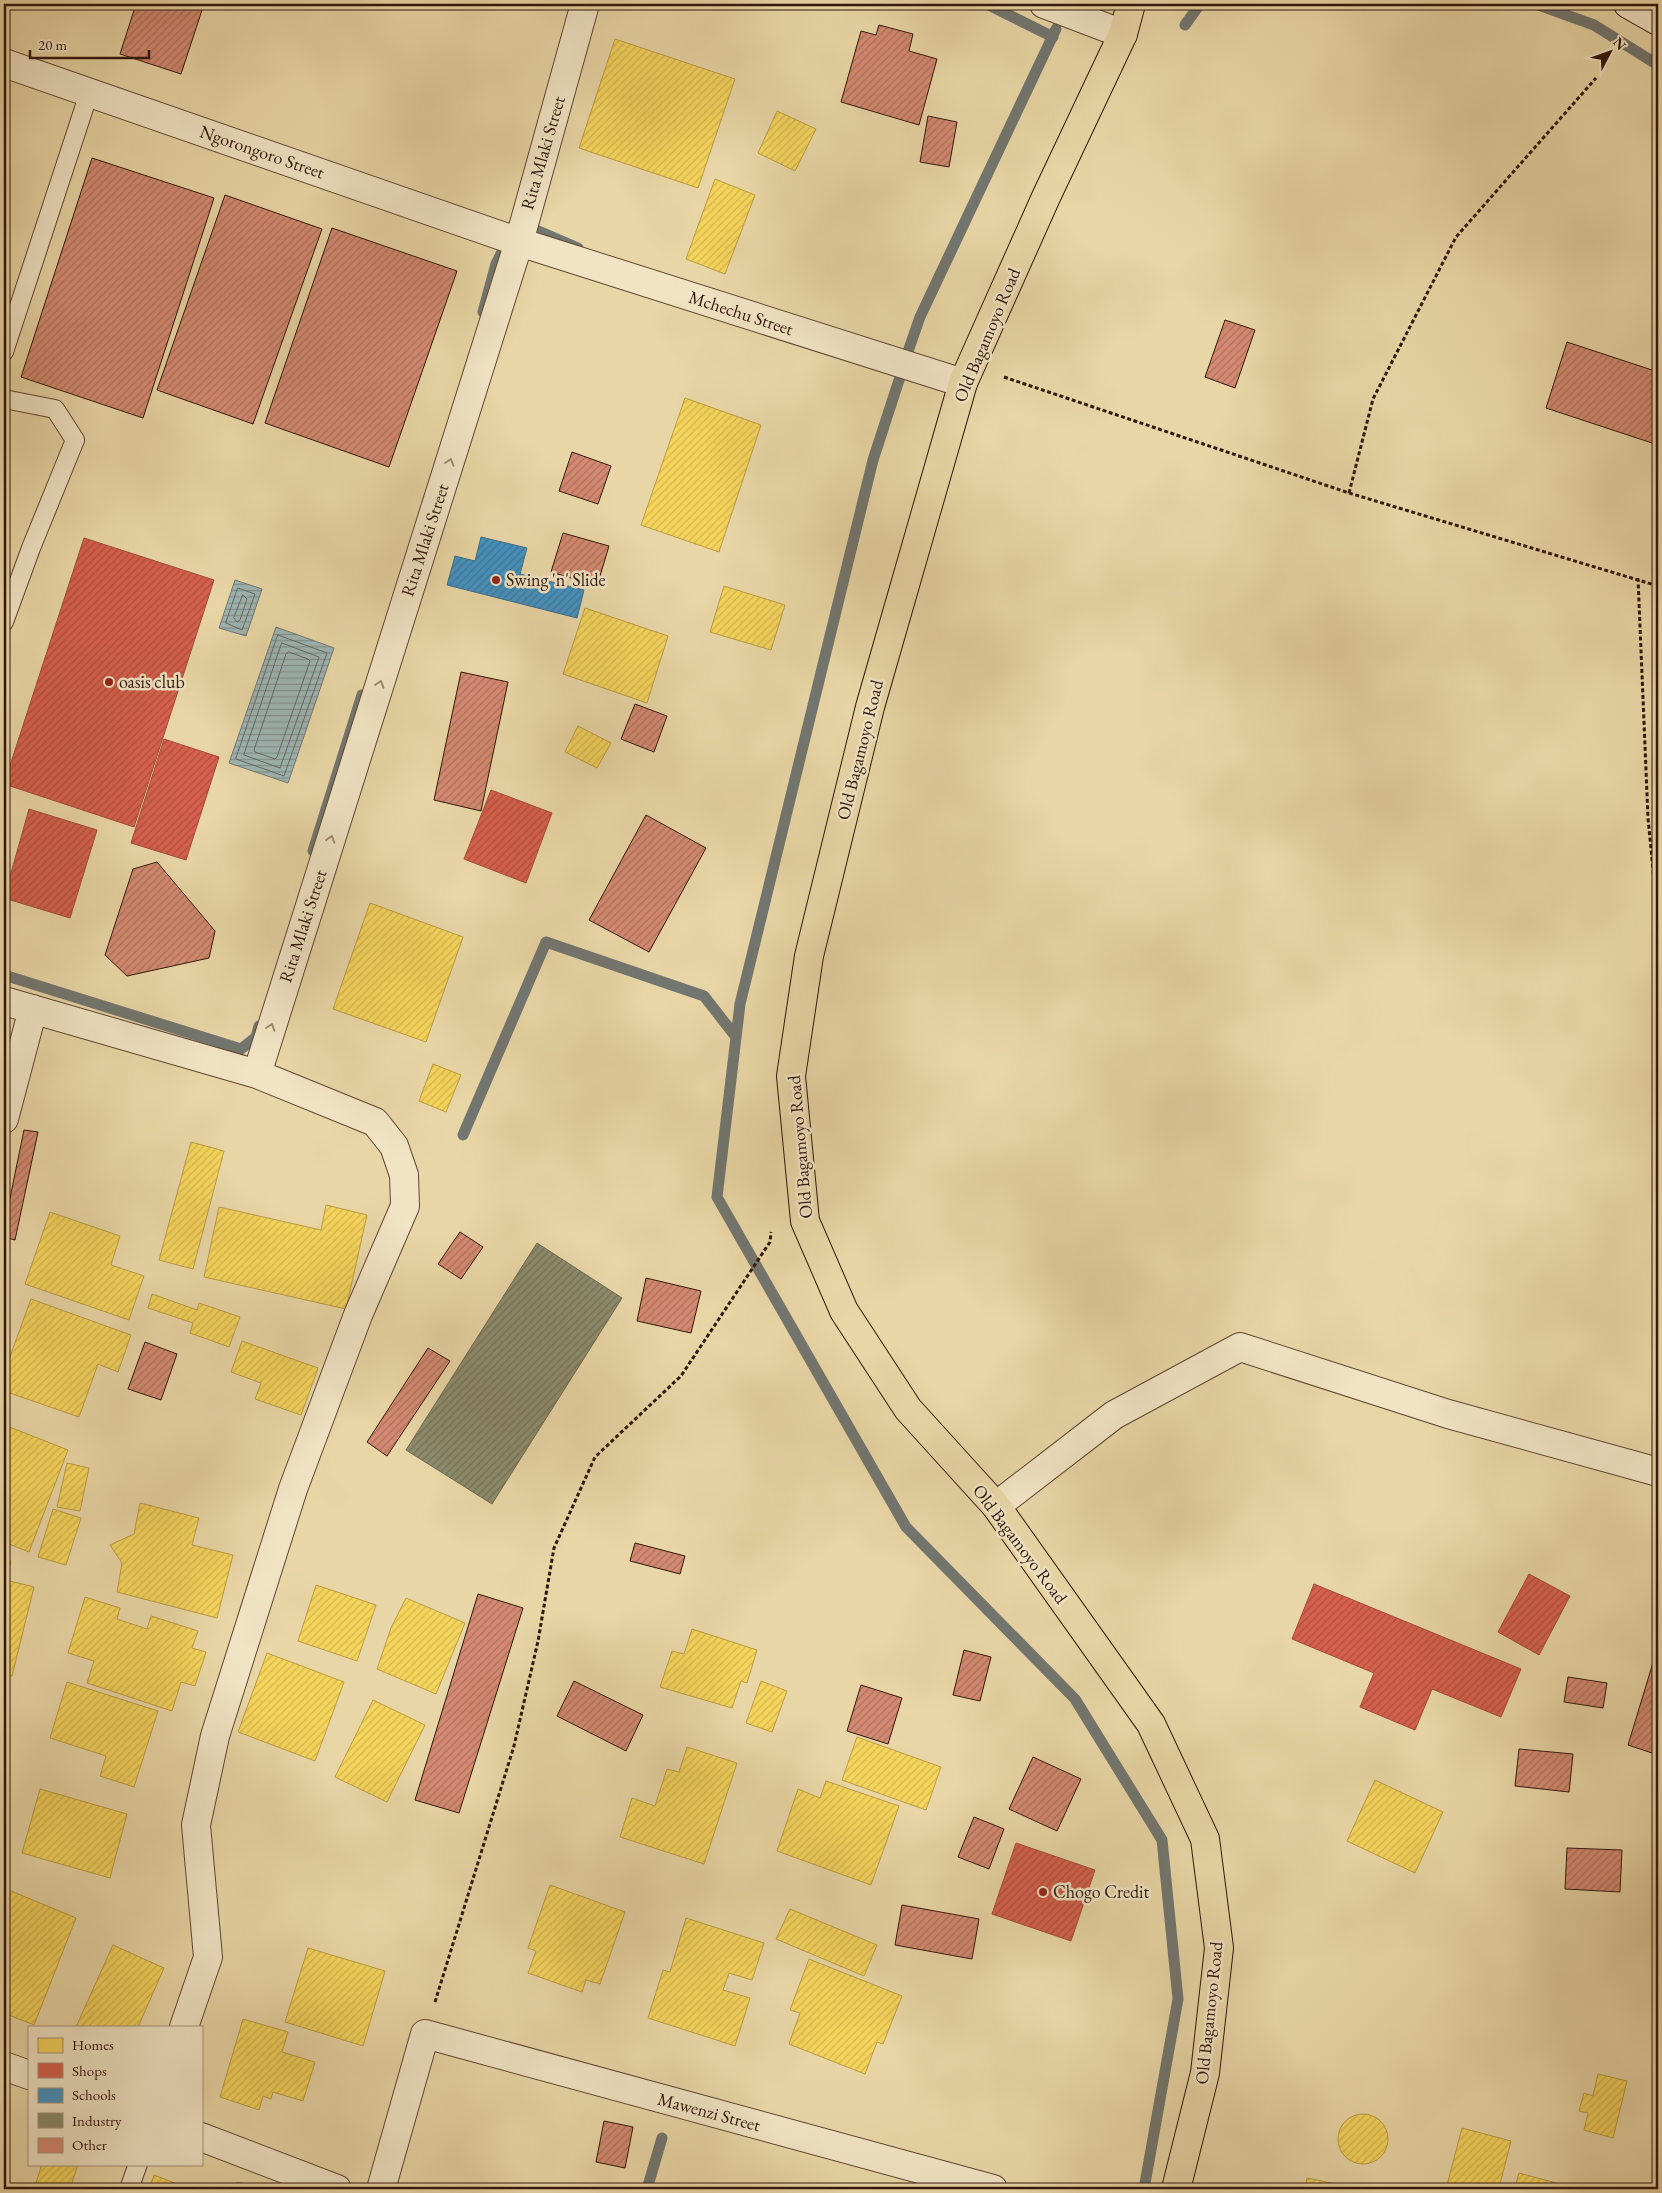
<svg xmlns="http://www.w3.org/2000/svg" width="1662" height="2193" viewBox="0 0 1662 2193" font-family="'EB Garamond',serif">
	<defs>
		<pattern id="water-rules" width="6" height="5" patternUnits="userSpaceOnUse" patternTransform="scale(1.25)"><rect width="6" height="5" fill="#9db6b4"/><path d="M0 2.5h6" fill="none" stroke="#819391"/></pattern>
		<pattern id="homes-hatch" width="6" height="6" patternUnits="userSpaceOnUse" patternTransform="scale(1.25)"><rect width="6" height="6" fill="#f6d55c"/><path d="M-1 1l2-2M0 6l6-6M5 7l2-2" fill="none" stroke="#d3b64f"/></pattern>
		<pattern id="shops-hatch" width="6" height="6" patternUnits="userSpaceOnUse" patternTransform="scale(1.25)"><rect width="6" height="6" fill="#d6604d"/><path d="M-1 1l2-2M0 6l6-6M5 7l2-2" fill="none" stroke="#ae4e3e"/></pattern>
		<pattern id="schools-hatch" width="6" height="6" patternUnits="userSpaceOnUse" patternTransform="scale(1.25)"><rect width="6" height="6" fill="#4393c3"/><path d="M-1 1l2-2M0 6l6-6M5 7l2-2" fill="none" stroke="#39779d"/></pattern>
		<pattern id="industry-hatch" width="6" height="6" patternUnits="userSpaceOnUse" patternTransform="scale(1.25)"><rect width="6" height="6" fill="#8c8c6e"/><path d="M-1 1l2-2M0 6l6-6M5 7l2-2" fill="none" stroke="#737159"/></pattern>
		<pattern id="building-hatch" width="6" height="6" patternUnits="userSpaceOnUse" patternTransform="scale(1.25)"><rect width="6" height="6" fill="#d48a72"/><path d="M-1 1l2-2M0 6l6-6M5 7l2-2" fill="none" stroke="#ad705c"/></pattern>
	</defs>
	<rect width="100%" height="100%" fill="#e9d6a6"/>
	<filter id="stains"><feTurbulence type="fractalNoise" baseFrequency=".004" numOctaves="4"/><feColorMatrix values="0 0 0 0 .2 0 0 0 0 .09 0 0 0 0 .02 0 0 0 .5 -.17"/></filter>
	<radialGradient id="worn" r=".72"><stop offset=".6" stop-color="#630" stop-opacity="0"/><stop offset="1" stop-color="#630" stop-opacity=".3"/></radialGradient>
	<path fill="url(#water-rules)" stroke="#727670" d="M235 580 262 589 246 636 219 628Z
		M276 627 334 648 288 783 229 763Z"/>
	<path fill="url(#homes-hatch)" stroke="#bb9c44" d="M615 39 735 79 698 188 579 148Z
		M777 111 816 129 795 171 758 153Z
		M715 179 755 195 725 274 686 259Z
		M685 398 761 425 719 552 641 525Z
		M724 586 785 605 771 650 710 632Z
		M585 608 668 636 647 703 563 674Z
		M578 726 611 743 597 768 565 752Z
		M370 903 463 937 426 1042 333 1009Z
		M433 1064 461 1075 446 1112 419 1101Z
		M191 1142 224 1151 193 1269 159 1260Z
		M326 1205 367 1215 346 1309 204 1277 219 1207 321 1230Z
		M50 1212 120 1236 111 1265 144 1276 129 1320 25 1284Z
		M152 1294 197 1310 199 1303 240 1317 229 1347 190 1333 193 1323 148 1308Z
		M31 1299 131 1335 118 1372 98 1364 79 1417 4 1391V1373Z
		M242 1341 318 1368 301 1415 255 1399 261 1383 231 1372Z
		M7 1426 68 1450 29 1552 4 1542V1434Z
		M67 1463 89 1468 80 1511 57 1507Z
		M140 1503 199 1518 192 1545 233 1555 217 1618 117 1592 122 1563 110 1545 134 1534Z
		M53 1509 81 1518 66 1565 38 1557Z
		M4 1559 11 1561 6 1580 34 1587 12 1676 4 1674Z
		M316 1585 376 1605 357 1661 298 1641Z
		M85 1597 120 1608 117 1619 147 1629 151 1616 198 1631 192 1648 206 1652 195 1686 181 1682 172 1711 87 1683 94 1661 68 1653Z
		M406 1598 465 1623 436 1694 377 1669 391 1628Z
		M692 1629 757 1650 747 1683 741 1681 732 1708 660 1687 672 1651 684 1654Z
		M267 1653 344 1682 315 1761 238 1732Z
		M761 1681 787 1691 772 1732 746 1723Z
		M67 1682 158 1711 134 1787 100 1776 106 1756 50 1738Z
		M373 1700 425 1725 387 1802 335 1777Z
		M857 1737 941 1767 926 1810 842 1780Z
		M687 1747 737 1763 704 1864 620 1837 632 1798 655 1806 667 1769 679 1772Z
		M1375 1780 1443 1812 1415 1873 1347 1841Z
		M826 1781 899 1806 871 1885 777 1851 798 1789 820 1798Z
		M40 1789 127 1814 110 1878 22 1853Z
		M550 1885 625 1912 600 1984 586 1980 582 1992 528 1973 536 1951 528 1948Z
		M4 1888 76 1918 34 2025 4 2013Z
		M790 1909 877 1945 864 1976 776 1939Z
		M686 1918 764 1943 752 1980 729 1973 723 1990 750 1998 735 2046 648 2018 663 1970 670 1972Z
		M113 1945 164 1968 138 2027H76Z
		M308 1948 385 1971 363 2046 285 2022Z
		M809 1959 902 1996 883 2044 877 2042 865 2074 789 2044 800 2013 790 2010Z
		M243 2019 288 2032 282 2052 315 2062 303 2101 273 2092 271 2099 263 2096 259 2110 220 2097Z
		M1598 2074 1627 2081 1613 2138 1584 2130 1588 2113 1579 2111 1584 2093 1593 2096Z
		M1338 2139a25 25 0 1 1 50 0a25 25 0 1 1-50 0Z
		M1462 2128 1511 2141 1500 2184 1515 2187 1519 2173 1571 2187 1570 2189H1446Z
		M42 2164H78L70 2189H34Z
		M154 2175 190 2189H149Z
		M1307 2178 1360 2189H1305Z
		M237 2182 267 2189H235Z"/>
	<path fill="url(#shops-hatch)" stroke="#a44a39" d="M84 538 214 580 134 827 4 784Z
		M164 739 219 757 186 860 131 843Z
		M491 790 552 813 526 883 464 859Z
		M29 809 97 830 70 918 4 898Z
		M1529 1574 1570 1596 1539 1655 1498 1632Z
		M1314 1584 1521 1669 1501 1717 1432 1689 1415 1730 1360 1707 1374 1673 1292 1639Z
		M1016 1843 1095 1870 1071 1941 992 1914Z"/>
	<path fill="url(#schools-hatch)" stroke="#3e6e8c" d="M481 537 527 548 520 574 584 590 577 618 447 585 455 556 475 561Z"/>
	<path fill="url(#industry-hatch)" stroke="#716950" d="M537 1243 622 1298 492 1504 406 1450Z"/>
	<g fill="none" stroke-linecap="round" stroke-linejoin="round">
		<path stroke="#676660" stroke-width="1" d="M238 588 255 594 242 630 226 623Z
			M243 595 247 599 240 620 237 622 234 618Z
			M278 635 327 653 284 776 236 759Z
			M282 643 319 657 280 768 244 755Z
			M289 652 308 659 310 661 277 757 275 759 255 752 254 750 286 654Z"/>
		<path stroke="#727670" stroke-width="11" d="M987 4 1053 37
			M1536 4 1594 25 1658 65
			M1185 25 1200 4
			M536 230 578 248
			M483 312 496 264 505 246
			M905 360 920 317 1056 29
			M901 374 873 460 740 1004 717 1197 906 1527 1075 1699 1162 1840 1178 1999 1144 2189
			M313 851 362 695
			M4 975 241 1049 256 1037 259 1026
			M463 1135 546 942 704 996 736 1037
			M647 2189 662 2138"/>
	</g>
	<path fill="url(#building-hatch)" stroke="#31160b" d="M136 4H204L181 74 120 54Z
		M879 25 913 34 909 51 937 59 919 125 841 102 861 31 876 35Z
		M928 116 957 122 949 167 920 162Z
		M92 158 214 198 143 418 21 377Z
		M225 195 322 229 253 424 157 390Z
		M332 228 457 271 389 467 265 423Z
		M1225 320 1255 330 1235 388 1205 377Z
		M1567 342 1658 372V445L1546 408Z
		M572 452 611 466 598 504 559 491Z
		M563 533 609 546 597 586 551 572Z
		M461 672 508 682 481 811 434 800Z
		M635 704 667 716 654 752 621 739Z
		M646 815 706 848 649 952 589 920Z
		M157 862 215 931 209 958 127 976 105 955 133 869Z
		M24 1130 38 1132 15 1240 4 1237V1227Z
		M460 1232 483 1247 461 1279 438 1264Z
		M646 1278 701 1291 691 1333 637 1321Z
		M145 1342 177 1354 161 1400 128 1389Z
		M428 1348 450 1361 387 1456 367 1442Z
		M635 1543 685 1556 680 1574 630 1561Z
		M478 1594 523 1608 459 1813 415 1800Z
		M1658 1646V1755L1628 1745Z
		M964 1650 991 1657 980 1701 953 1695Z
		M1568 1677 1607 1683 1603 1708 1564 1702Z
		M574 1681 643 1715 626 1751 557 1716Z
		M861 1685 902 1698 888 1744 847 1731Z
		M1519 1749 1573 1754 1569 1792 1515 1786Z
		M1033 1757 1081 1779 1057 1831 1009 1809Z
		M974 1817 1004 1829 989 1869 958 1857Z
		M1567 1848 1622 1850 1620 1892 1565 1889Z
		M902 1905 979 1919 972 1959 895 1945Z
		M604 2121 633 2127 625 2168 596 2162Z
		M558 2185 578 2188V2189H557Z"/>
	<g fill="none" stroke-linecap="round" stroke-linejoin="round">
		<defs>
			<path id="lane" d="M4 352 89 93
				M4 399 55 409 75 440 31 548 4 622
				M129 2189 138 2164"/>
			<path id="street" d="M1044 4 1123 34
				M4 63 519 242 963 383
				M4 1001 257 1074 375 1122 394 1146 404 1175 405 1206 358 1315 293 1489 215 1736 196 1825 208 1957 184 2027
				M257 1074 519 242 585 4
				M4 1119 33 1009
				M996 1506 1114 1415 1240 1347 1448 1414 1658 1472
				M4 2066 29 2075
				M201 2137 337 2189
				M381 2189 425 2034 993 2189"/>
			<path id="secondary" d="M1628 4 1658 21"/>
			<path id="primary" d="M1131 4 1123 34 1046 197 963 383 870 707 809 956 791 1076 805 1221 844 1311 908 1409 996 1506 1151 1724 1205 1839 1219 1948 1205 2073 1176 2189"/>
		</defs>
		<use href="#lane" stroke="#5f4632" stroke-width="20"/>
		<use href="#street" stroke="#5f4632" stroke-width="30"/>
		<use href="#secondary" stroke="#31160b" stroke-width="30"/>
		<use href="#primary" stroke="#31160b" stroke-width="30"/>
		<path stroke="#31160b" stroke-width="3" stroke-dasharray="4 2.5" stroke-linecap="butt" d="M1004 377 1349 493 1658 586
			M1349 493 1373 399 1456 237 1596 78
			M1638 578 1648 818 1658 921
			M435 2002 514 1746 538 1641 554 1548 595 1457 681 1376 770 1242 771 1232"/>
		<use href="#lane" stroke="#f1e4c5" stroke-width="18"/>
		<use href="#street" stroke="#f1e4c5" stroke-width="28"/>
		<use href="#secondary" stroke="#f1e4c5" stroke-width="28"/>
		<use href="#primary" stroke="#e9d6a6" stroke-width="28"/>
	</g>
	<defs><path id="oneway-chevron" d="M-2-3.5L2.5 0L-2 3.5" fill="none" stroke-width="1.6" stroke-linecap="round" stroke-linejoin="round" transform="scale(1.25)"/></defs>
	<g stroke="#9b8771">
		<use href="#oneway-chevron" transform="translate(450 462) rotate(-72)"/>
		<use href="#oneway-chevron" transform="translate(380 684) rotate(-72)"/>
		<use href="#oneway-chevron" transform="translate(331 839) rotate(-72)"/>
		<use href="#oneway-chevron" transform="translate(271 1027) rotate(-72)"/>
	</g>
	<g fill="#8f2418" stroke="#f1e4c5" stroke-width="2">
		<circle cx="496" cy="580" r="5"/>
		<circle cx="109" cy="682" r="5"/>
		<circle cx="1043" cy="1892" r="5"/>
	</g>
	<g text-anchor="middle" stroke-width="5" stroke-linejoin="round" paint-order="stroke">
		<g font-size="18" fill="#31160b" stroke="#f1e4c5">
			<text transform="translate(262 152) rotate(19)" y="6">Ngorongoro Street</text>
			<text transform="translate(543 153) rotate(-74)" y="6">Rita Mlaki Street</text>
			<text transform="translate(741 313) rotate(18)" y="6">Mchechu Street</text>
			<text transform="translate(987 335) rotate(-67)" y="6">Old Bagamoyo Road</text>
			<text transform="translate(425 540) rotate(-72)" y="6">Rita Mlaki Street</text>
			<text transform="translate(860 750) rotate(-76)" y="6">Old Bagamoyo Road</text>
			<text transform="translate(303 926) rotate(-72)" y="6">Rita Mlaki Street</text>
			<text transform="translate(800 1147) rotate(-95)" y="6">Old Bagamoyo Road</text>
			<text transform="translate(1020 1544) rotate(53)" y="6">Old Bagamoyo Road</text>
			<text transform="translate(1209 2013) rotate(-84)" y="6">Old Bagamoyo Road</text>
			<text transform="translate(709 2112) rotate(15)" y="6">Mawenzi Street</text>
		</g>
		<g font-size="18" fill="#31160b" stroke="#f1e4c5" text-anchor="start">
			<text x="506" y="586">Swing 'n' Slide</text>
			<text x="119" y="688">oasis club</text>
			<text x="1053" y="1898">Chogo Credit</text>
		</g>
	</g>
	<rect width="1662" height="2193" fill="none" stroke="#e9d6a6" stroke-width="20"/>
	<rect x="5" y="5" width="1652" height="2183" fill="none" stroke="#31160b" stroke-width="2.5"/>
	<rect x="10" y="10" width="1642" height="2173" fill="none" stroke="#31160b"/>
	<rect x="28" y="2026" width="175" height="140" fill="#f1e4c5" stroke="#a4927b"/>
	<rect x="38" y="2038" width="25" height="15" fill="#f6d55c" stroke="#a4927b"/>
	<text x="72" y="2050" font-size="15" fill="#31160b">Homes</text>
	<rect x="38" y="2063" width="25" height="15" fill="#d6604d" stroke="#a4927b"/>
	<text x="72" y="2076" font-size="15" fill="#31160b">Shops</text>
	<rect x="38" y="2088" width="25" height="15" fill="#4393c3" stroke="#a4927b"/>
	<text x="72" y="2100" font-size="15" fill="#31160b">Schools</text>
	<rect x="38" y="2113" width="25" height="15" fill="#8c8c6e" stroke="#a4927b"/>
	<text x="72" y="2126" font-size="15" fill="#31160b">Industry</text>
	<rect x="38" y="2138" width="25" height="15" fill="#d48a72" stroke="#a4927b"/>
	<text x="72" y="2150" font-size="15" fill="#31160b">Other</text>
	<g transform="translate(1610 52) rotate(49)" stroke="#f1e4c5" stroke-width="4" paint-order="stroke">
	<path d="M0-4L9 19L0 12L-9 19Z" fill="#31160b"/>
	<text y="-8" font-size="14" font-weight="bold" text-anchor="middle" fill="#31160b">N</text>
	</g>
	<path d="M30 50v8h119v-8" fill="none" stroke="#31160b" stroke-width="2.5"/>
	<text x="38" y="50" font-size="15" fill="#31160b" stroke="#f1e4c5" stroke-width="4" paint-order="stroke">20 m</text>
	<rect width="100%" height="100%" filter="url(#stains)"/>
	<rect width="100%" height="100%" fill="url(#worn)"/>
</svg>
